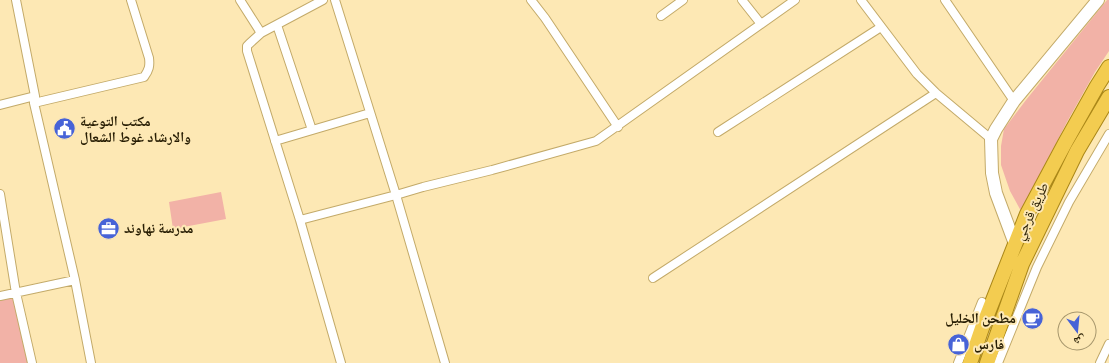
<svg xmlns="http://www.w3.org/2000/svg" width="1109" height="363" viewBox="0 0 1109 363" font-family="'IBM Plex Serif','Noto Naskh Arabic',serif">
	<rect width="100%" height="100%" fill="#fde8b4"/>
	<path fill="#f2b2a7" d="M1107 0H1109V51L1095 72 1067 122 1021 211 1010 191 1001 165V146L1004 129 1026 100Z
		M221 192 226 219 173 229 169 202Z
		M14 295 28 363H0V298Z"/>
	<g fill="none" stroke-linecap="round" stroke-linejoin="round">
		<defs>
			<path id="minor" d="M16 0 35 96 34 103 75 280 91 363
				M240 0 261 33
				M323 0 261 33 249 44 247 46V51L300 220 341 363
				M335 0 396 195 445 363
				M531 0 545 18 618 127
				M742 0 761 24
				M861 0 917 74 936 93 991 139
				M945 0 1014 101
				M661 16 683 0
				M277 25 312 130
				M34 103 144 77C149 70 150 66 149 58L131 0
				M0 105 35 96
				M718 132 881 27
				M275 141 370 113
				M0 194 16 293 32 363
				M300 220 396 195 423 187 492 170 596 141 795 0
				M653 278 936 93
				M0 296 75 280
				M958 363 982 302
				M998 363 1037 267 1069 202 1109 134
				M1100 363 1109 344"/>
			<path id="secondary" d="M1015 244 996 193 992 173 991 139 996 129 1014 101 1098 0"/>
			<path id="trunk" d="M970 363 982 328 1027 214 1065 143 1097 86 1109 67
				M987 363 1022 264 1077 151 1109 97"/>
		</defs>
		<use href="#minor" stroke="#c3aa69" stroke-width="10"/>
		<use href="#secondary" stroke="#c3aa69" stroke-width="14"/>
		<use href="#trunk" stroke="#aa8718" stroke-width="16"/>
		<use href="#minor" stroke="#fff" stroke-width="8"/>
		<use href="#secondary" stroke="#fff" stroke-width="12"/>
		<use href="#trunk" stroke="#f3cc50" stroke-width="14"/>
	</g>
	<defs>
		<symbol id="civic-disc" viewBox="-11 -11 22 22"><circle r="9.5" fill="#4763d7" stroke="#fde8b4"/><path d="M-.6-6.5H3V-4.5H.6V-3L4-1V1h2V6H-6V1h2V-1L-.6-3ZM-1.2 2.5V6h2.4V2.5Z" fill="#fff"/></symbol>
		<symbol id="office-disc" viewBox="-11 -11 22 22"><circle r="9.5" fill="#4763d7" stroke="#fde8b4"/><path d="M-6-3h4V-5.5h4V-3h4V5H-6ZM-1-4.5V-3h2v-1.5ZM-6 0V1H6V0Z" fill="#fff"/></symbol>
		<symbol id="cafe-disc" viewBox="-11 -11 22 22"><circle r="9.5" fill="#4763d7" stroke="#fde8b4"/><path d="M-5.5-4.5H6V0H3Q3 3.5 0 3.5H-2.5Q-5.5 3.5-5.5 0ZM3-3.2v2h1.7v-2ZM-6 4.5H4V6H-6Z" fill="#fff"/></symbol>
		<symbol id="shop-disc" viewBox="-11 -11 22 22"><circle r="9.5" fill="#4763d7" stroke="#fde8b4"/><path d="M-5-2.5h2.3a2.7 3.5 0 0 1 5.4 0H5L5.5 6h-11ZM-1.5-2.5h3a1.5 2.3 0 0 0-3 0Z" fill="#fff"/></symbol>
	</defs>
	<g fill-rule="evenodd">
		<use href="#civic-disc" x="52" y="116" width="25" height="25"/>
		<use href="#office-disc" x="96" y="216" width="25" height="25"/>
		<use href="#cafe-disc" x="1020" y="306" width="25" height="25"/>
		<use href="#shop-disc" x="946" y="332" width="25" height="25"/>
	</g>
	<g text-anchor="middle" stroke-width="4" stroke-linejoin="round" paint-order="stroke">
		<g font-size="14" font-weight="bold" fill="#271d03" stroke="#fde8b4" text-anchor="start">
			<text x="80" y="126">مكتب التوعية<tspan x="80" dy="16">والارشاد غوط الشعال</tspan></text>
			<text x="124" y="233">مدرسة نهاوند</text>
			<text x="1016" y="323" text-anchor="end">مطحن الخليل</text>
			<text x="974" y="349">فارس</text>
		</g>
		<g font-size="14" fill="#271d03" stroke="#fde8b4">
			<text transform="translate(1031 211) rotate(-65)" y="5">طريق قرجي</text>
		</g>
	</g>
	<g transform="translate(1077 331) rotate(164)"><circle r="19" fill="#fde8b4" stroke="#a7976d"/>
	<path d="M0-3L7 15L0 10L-7 15Z" fill="#4763d7"/>
	<text y="-6" font-size="11" font-weight="bold" text-anchor="middle" fill="#271d03">ش</text>
	</g>
</svg>
